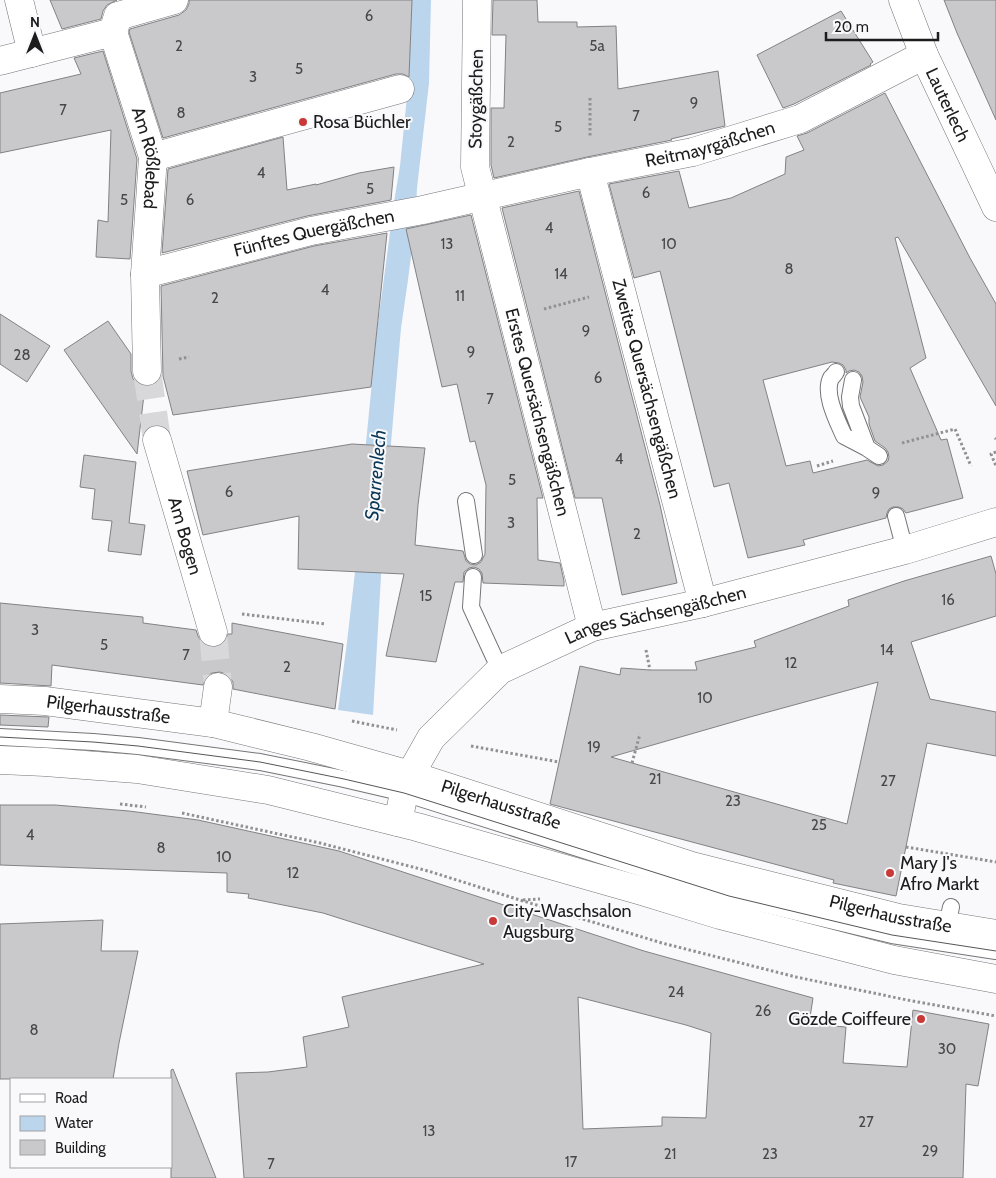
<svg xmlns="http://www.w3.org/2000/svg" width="996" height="1178" viewBox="0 0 996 1178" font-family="Cabin,sans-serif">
	<rect width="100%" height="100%" fill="#f9f9fc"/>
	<path fill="#bbd5ec" d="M412 0H431L429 83 417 188 415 225 408 280 401 328 384 524 373 715 338 710 347 642 355 572 365 453 377 331 394 202 400 166 409 77Z"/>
	<path fill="#c9c9cc" stroke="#828285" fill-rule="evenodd" d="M50 0H117L107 5 103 11 101 19 62 29Z
		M189 0H412L409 77 403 74H396L163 138 129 32 130 29 179 15 186 10 189 4Z
		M493 0H537L538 22H577V27L616 26 618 89 718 71 725 126 671 139 672 140 587 157 494 178 491 165V108H504L506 35H492Z
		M944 0H996V120L957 33Z
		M841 11 873 62 870 64 871 65 794 104 783 108 757 55Z
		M103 51 137 159 130 259 96 257 98 220 108 222 111 130 0 153V93L81 74 74 58Z
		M885 93 970 258 996 304V406L898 237 895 238 926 358 910 368 941 440 947 439 963 498 906 513 903 509 899 507H893L889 509 887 513 886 518 803 540 805 545 748 558 729 483 714 487 660 271 634 278 609 184 679 171 689 208 731 198 785 174 786 157 804 150 797 136 807 133ZM832 362 839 363 843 365 846 370V373L849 371 854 370 859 372 862 376 863 382 860 397 869 417V424L875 441 885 448 888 452 889 457 888 461 883 465 878 466 867 460 813 473 810 461 786 466 763 380Z
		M283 137 287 190 316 184V185L359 173 394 167 391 200 307 216 162 253 168 169Z
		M579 191 660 505 677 583 622 595 602 498H575L502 208Z
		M471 215 543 498H537L538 560 560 563 564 581V586L483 583 482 573 479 569 474 567 469 568 464 572 463 582H455L436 662 386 656 404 574 298 569 299 516 203 535 187 471 352 444 425 448 418 505 415 545 463 551 466 561 470 564 476 565 481 562 485 554 486 485 475 441 470 442 457 384 442 387 406 229Z
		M387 233 371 387 173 415 163 376 161 286 314 246Z
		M0 314 50 346 27 382 0 364Z
		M108 321 131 354V371L133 379 139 384 145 386 137 454 64 350Z
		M84 455 136 462 129 523 145 525 141 555 108 551 112 521 92 519 95 489 80 487Z
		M991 556 996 574V616L911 642 930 699 996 712V756L927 743 896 896 833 883 834 880 550 804 580 666 620 675 621 668 650 670H697L695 662 756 647 754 641 849 606 848 600 904 581ZM878 682 847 824 611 757 750 717Z
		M0 603 143 617V623L196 630 198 636 202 643 210 647H218L225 642 228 634H232V623L343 644 335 709 233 689V682L228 675 220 672 212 673 206 677 203 685 52 665 51 686 0 683Z
		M0 715 49 717 48 727 0 725Z
		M0 805H55L129 811 198 820 339 851 644 951 813 998 809 1024 846 1027 843 1063 907 1067 913 1010 989 1024 978 1086 966 1084 963 1178H244L236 1073 268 1072 307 1067 303 1037 349 1027 342 997 484 964 323 913 248 898 249 894 227 892V873L0 865ZM578 997 686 1025 711 1033 706 1118 662 1117V1126L583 1129Z
		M103 920 101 951H138L119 1043 113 1079H0V924Z
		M173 1069 216 1178H171V1070Z"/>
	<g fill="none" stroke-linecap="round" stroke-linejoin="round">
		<path stroke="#d8d8db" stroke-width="28" stroke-dasharray="28 14" stroke-linecap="butt" d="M147 371 157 440
			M213 632 218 687"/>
		<defs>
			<path id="service" d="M836 372C836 373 831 378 831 378 823 394 838 422 844 436L867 448 879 456
				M853 380 850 397 851 406 867 448
				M466 501 474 555
				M896 516 905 550
				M473 577 471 607 500 670
				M0 737 93 742 138 746 260 762 344 779 404 793 729 896 892 935 996 951
				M947 926 951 907"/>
			<g id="minor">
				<path d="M19 0 32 53"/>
				<path id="s1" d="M477 0 475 167 592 627"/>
				<path id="s2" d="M903 0 924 55 996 207"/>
				<path d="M113 32 118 16 174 0"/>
				<path id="s3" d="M0 61 113 32 153 157 145 274 147 371"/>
				<path d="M153 157 400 89"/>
				<path id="s4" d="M590 172 703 603"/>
				<path id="s5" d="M145 274 311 231 423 210 590 172 693 152 800 119 924 55"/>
				<path id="s6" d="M157 440 213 632"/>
				<path d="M213 723 218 687"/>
				<path id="s7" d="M398 822 404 793 410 775 431 738 500 670 592 627 703 603 905 550 996 522"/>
			</g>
			<g id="tertiary">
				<path id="s8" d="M0 699 45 701 213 723 311 747 410 775 692 866 899 918 996 934"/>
				<path d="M0 760 45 762 137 769 268 790 417 827 642 891 720 915 894 960 996 979"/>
			</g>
		</defs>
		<use href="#service" stroke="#757577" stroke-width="18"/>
		<use href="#minor" stroke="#757577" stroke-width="29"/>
		<use href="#tertiary" stroke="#757577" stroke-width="29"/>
		<path stroke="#919193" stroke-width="3" stroke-dasharray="2.5 2.5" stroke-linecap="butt" d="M590 98V137
			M544 309 589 297
			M179 359 189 357
			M995 438 996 439
			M902 443 955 429 971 466
			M996 452 991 454 996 466
			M817 466 833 461
			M242 614 326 624
			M646 650 650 670
			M352 721 397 730
			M471 746 559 762
			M632 763 640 734
			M120 804 146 807
			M182 813 320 843 428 871 520 900 662 943 796 977 907 1000 996 1016
			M906 847 996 862
			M523 900 540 899"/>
		<use href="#service" stroke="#fff" stroke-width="16"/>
		<use href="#minor" stroke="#fff" stroke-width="28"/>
		<use href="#tertiary" stroke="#fff" stroke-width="28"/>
		<path stroke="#565657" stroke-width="1" d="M0 737 93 742 138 746 260 762 344 779 404 793 729 896 892 935 996 951"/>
	</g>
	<g fill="#c83937" stroke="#f9f9fc" stroke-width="2">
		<circle cx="303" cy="122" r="5"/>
		<circle cx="890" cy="873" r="5"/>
		<circle cx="493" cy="921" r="5"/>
		<circle cx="921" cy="1019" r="5"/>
	</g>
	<g text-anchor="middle" stroke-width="4" stroke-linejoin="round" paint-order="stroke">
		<g font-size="15" fill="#474749">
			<text x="369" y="21">6</text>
			<text x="179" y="51">2</text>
			<text x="597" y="51">5a</text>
			<text x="299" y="74">5</text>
			<text x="253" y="82">3</text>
			<text x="694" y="108">9</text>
			<text x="63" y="115">7</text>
			<text x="181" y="118">8</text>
			<text x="636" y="121">7</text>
			<text x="558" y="132">5</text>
			<text x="511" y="147">2</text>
			<text x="261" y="178">4</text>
			<text x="370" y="194">5</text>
			<text x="646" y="198">6</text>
			<text x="124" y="205">5</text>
			<text x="190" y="205">6</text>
			<text x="549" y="233">4</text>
			<text x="447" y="249">13</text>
			<text x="669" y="249">10</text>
			<text x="789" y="274">8</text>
			<text x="561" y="279">14</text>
			<text x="325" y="295">4</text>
			<text x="460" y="301">11</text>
			<text x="215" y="303">2</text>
			<text x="586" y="336">9</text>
			<text x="471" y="357">9</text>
			<text x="22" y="360">28</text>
			<text x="598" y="383">6</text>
			<text x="490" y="404">7</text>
			<text x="619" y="464">4</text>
			<text x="512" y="485">5</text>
			<text x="229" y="497">6</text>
			<text x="876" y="498">9</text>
			<text x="511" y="528">3</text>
			<text x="637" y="539">2</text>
			<text x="426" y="601">15</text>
			<text x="948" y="605">16</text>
			<text x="35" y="635">3</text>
			<text x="104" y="650">5</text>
			<text x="887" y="655">14</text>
			<text x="186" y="660">7</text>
			<text x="791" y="668">12</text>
			<text x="287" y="672">2</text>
			<text x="705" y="703">10</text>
			<text x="594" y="752">19</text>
			<text x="655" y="784">21</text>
			<text x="888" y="786">27</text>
			<text x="733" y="806">23</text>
			<text x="819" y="830">25</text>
			<text x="30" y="840">4</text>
			<text x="161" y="853">8</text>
			<text x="224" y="862">10</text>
			<text x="293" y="878">12</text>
			<text x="676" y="997">24</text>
			<text x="763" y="1016">26</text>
			<text x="34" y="1035">8</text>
			<text x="947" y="1054">30</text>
			<text x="866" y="1127">27</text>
			<text x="429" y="1136">13</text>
			<text x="930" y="1156">29</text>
			<text x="670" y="1159">21</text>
			<text x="770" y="1159">23</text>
			<text x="571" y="1167">17</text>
			<text x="271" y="1169">7</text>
		</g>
		<g font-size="18" fill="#1c1c1d" stroke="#f9f9fc">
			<text transform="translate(476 99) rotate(-89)" y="6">Stoygäßchen</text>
			<text dy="6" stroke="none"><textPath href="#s2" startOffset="114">Lauterlech</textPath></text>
			<text dy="6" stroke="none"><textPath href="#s5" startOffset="580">Reitmayrgäßchen</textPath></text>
			<text dy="6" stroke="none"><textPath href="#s3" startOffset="248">Am Rößlebad</textPath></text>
			<text dy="6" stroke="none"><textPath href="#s5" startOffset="174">Fünftes Quergäßchen</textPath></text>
			<text dy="6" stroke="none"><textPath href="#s4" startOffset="224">Zweites Quersächsengäßchen</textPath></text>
			<text dy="6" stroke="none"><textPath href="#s1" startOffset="420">Erstes Quersächsengäßchen</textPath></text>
			<text dy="6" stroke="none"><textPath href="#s6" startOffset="100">Am Bogen</textPath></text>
			<text dy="6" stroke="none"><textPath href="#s7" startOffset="354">Langes Sächsengäßchen</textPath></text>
			<text dy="6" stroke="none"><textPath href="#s8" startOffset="109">Pilgerhausstraße</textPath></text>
			<text dy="6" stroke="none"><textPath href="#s8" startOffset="514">Pilgerhausstraße</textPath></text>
			<text dy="6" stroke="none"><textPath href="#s8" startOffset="919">Pilgerhausstraße</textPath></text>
		</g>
		<g font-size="18" fill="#1c1c1d" stroke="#f9f9fc" text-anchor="start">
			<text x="313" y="128">Rosa Büchler</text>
			<text x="900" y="869">Mary J's<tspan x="900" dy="21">Afro Markt</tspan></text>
			<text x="503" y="917">City-Waschsalon<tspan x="503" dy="21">Augsburg</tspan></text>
			<text x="911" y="1025" text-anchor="end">Gözde Coiffeure</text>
		</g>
		<g font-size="19" font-style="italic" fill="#0a3756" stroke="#f9f9fc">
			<text transform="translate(375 475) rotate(-85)" y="7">Sparrenlech</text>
		</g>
	</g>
	<rect x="10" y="1078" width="162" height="90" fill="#f9f9fc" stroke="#a1a1a3"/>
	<rect x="20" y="1094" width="25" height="8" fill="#ffffff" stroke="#a1a1a3"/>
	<text x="55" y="1103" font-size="15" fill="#1c1c1d">Road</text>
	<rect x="20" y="1116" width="25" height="15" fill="#bbd5ec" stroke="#a1a1a3"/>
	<text x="55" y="1128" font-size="15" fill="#1c1c1d">Water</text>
	<rect x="20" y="1140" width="25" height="15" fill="#c9c9cc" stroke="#a1a1a3"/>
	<text x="55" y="1153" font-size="15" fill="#1c1c1d">Building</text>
	<g transform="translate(35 35)" stroke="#f9f9fc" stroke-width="4" paint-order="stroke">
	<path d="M0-4L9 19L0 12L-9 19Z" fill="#1c1c1d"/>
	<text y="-8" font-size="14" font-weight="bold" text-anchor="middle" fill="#1c1c1d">N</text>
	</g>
	<path d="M826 32v8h112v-8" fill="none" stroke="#1c1c1d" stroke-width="2.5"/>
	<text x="834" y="32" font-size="15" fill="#1c1c1d" stroke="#f9f9fc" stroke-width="4" paint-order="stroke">20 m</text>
</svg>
